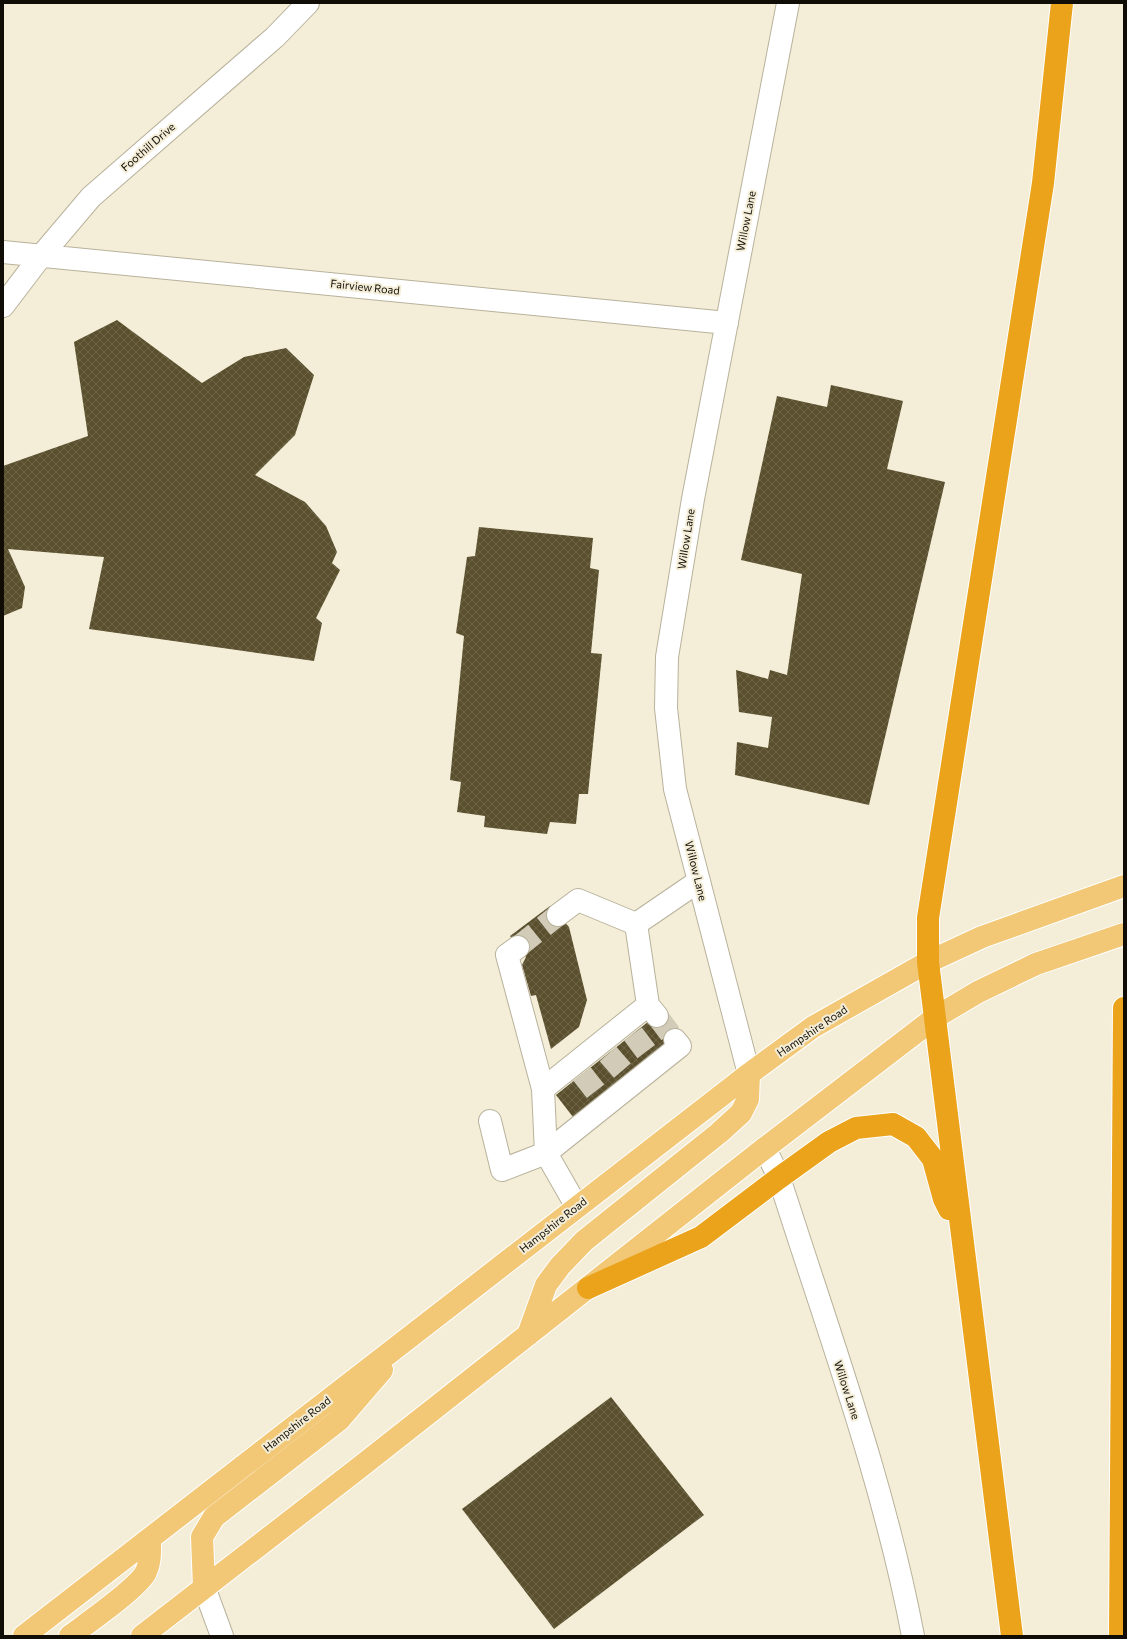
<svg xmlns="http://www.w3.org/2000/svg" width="1127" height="1639" viewBox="0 0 1127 1639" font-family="Commissioner,sans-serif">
	<defs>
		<pattern id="building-cross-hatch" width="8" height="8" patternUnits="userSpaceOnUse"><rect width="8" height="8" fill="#5a502e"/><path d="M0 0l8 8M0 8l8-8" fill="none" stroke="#6d6449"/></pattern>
	</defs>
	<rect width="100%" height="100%" fill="#f4edd7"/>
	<path fill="url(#building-cross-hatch)" d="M117 320 202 383 244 357 286 348 314 375 295 435 255 475 305 502 326 526 337 552 332 563 340 570 316 618 322 623 314 661 89 629 104 557 8 549 25 587 22 608 3 616V466L88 436 74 342Z
		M831 385 903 401 887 469 945 482 869 805 735 775 737 742 768 748 772 717 739 712 736 670 768 679 770 670 787 675 802 574 741 560 777 396 827 407Z
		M479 527 593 538 590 568 599 570 591 653 602 654 588 794H579L576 824 550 822 547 834 484 827 485 816 457 812 461 782 450 780 464 636 456 633 467 557 475 556Z
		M550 906 569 927 587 1000 579 1027 551 1049 536 995 531 996 522 965 526 957 510 936Z
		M663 1010 682 1034 573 1117 556 1095Z
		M611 1397 704 1515 554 1629 462 1509Z"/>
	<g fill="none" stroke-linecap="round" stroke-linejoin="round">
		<path stroke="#d2cbb8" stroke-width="22" stroke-dasharray="22 11" stroke-linecap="butt" d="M518 947 558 915
			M657 1016 675 1040
			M633 1034 651 1058
			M608 1054 627 1076
			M582 1074 600 1097"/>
		<defs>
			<path id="minor" d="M3 252 727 323
				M3 306 41 256 91 197 275 37 308 3
				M558 915 578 900 636 924
				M636 924 648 1005
				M636 924 699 881
				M518 947 507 955 543 1089
				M657 1016 648 1005 543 1089 546 1153 680 1046 675 1040
				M749 1074 675 789 666 708 667 657 693 499 788 3
				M490 1121 502 1170 546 1153 577 1207
				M765 1148 779 1178 787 1202C833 1345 885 1488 913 1636
				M204 1587 222 1636"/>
			<path id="major" d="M528 1335 546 1285 560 1266 584 1241 719 1133 741 1113 748 1099 749 1074
				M204 1587 202 1537 214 1517 339 1420 382 1370
				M24 1636 749 1074 813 1027 928 962 982 937 1124 886
				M70 1636C86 1624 138 1588 146 1572 151 1561 150 1551 150 1539
				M142 1636 355 1471 765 1148 936 1017 978 992 1036 964 1124 934"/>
			<path id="highway" d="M588 1288 701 1237 779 1178 829 1142 856 1128 893 1124 916 1137 933 1159 944 1199 949 1209
				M1012 1636 928 962V918L1043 183 1062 3
				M1120 1636 1124 1008"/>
		</defs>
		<use href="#minor" stroke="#b8b29c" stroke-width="24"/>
		<use href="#major" stroke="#fff" stroke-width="24"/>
		<use href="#highway" stroke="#fff" stroke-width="24"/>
		<use href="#minor" stroke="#fff" stroke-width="22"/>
		<use href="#major" stroke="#f2c876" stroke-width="22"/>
		<use href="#highway" stroke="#eaa31b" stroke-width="22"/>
	</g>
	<g text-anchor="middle" stroke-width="4" stroke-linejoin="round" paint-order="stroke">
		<g font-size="11" fill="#100d06" stroke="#f4edd7">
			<text transform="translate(148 147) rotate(-41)" y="4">Foothill Drive</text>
			<text transform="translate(746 221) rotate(-79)" y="4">Willow Lane</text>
			<text transform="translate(365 287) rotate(6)" y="4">Fairview Road</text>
			<text transform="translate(686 539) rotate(-81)" y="4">Willow Lane</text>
			<text transform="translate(696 871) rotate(76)" y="4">Willow Lane</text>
			<text transform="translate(812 1031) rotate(-34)" y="4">Hampshire Road</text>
			<text transform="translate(553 1225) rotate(-38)" y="4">Hampshire Road</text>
			<text transform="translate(847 1390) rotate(72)" y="4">Willow Lane</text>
			<text transform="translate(297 1424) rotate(-38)" y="4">Hampshire Road</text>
		</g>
	</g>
	<rect width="1127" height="1639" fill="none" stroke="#100d06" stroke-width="8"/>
</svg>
